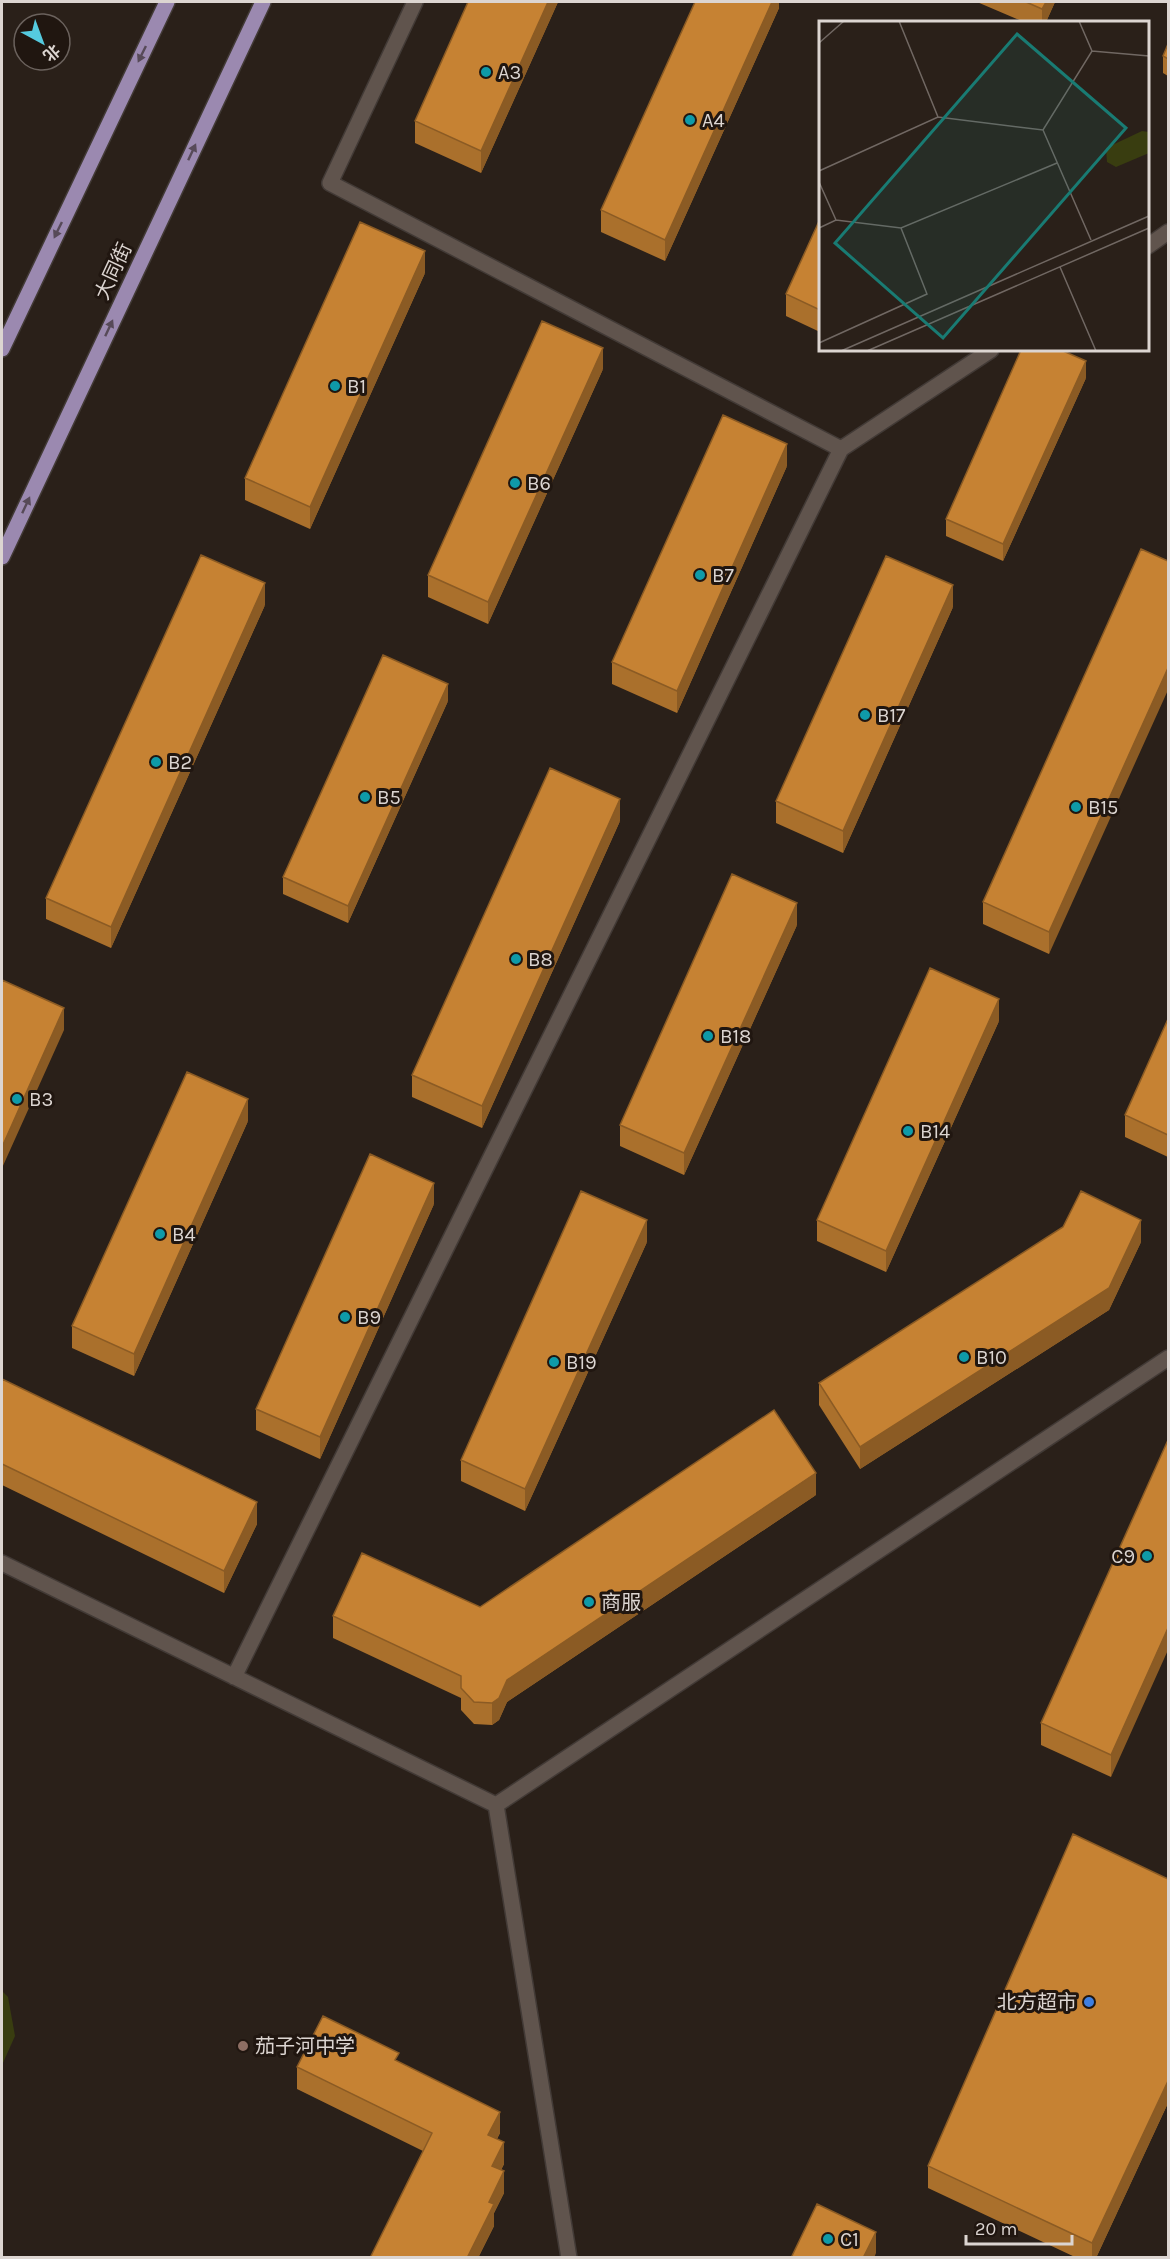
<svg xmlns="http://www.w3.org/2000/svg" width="1170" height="2259" viewBox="0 0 1170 2259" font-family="Karla,'Noto Sans SC',sans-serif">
	<rect width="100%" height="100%" fill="#2a2019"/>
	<path fill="#393d10" d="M2 1991 8 1997 15 2036 2 2065Z"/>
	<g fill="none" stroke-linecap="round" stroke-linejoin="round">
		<defs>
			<path id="street" d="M415 2 330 183 841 449
				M1148 246 1168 232
				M2 1563 496 1805
				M234 1677 841 449 991 350
				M569 2258 496 1805 1168 1358"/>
			<path id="primary" d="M2 349 167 2
				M2 557 263 2"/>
		</defs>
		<use href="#street" stroke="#423a36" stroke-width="18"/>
		<use href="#primary" stroke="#423a36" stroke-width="18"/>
		<use href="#street" stroke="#60544d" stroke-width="15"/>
		<use href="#primary" stroke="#9b89b0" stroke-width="15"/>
	</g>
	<path fill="#aa702c" d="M468 2H558L481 173 415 143V121Z
		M779 2V8L665 261 601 232V210Z
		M977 2H1055L1046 22H1024Z
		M1168 44V76L1163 73V56Z
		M820 219V332L786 316V294Z
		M425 273 310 529 245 500V478Z
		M603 369 488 624 428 597V575Z
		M1086 378 1003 561 946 536V519Z
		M787 466 677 713 612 684V662Z
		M1141 549 1049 954 983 924V902Z
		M265 605 111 948 46 919V898Z
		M953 607 843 853 776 823V801Z
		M448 701 348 923 283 894V877Z
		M620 821 482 1128 412 1097V1075Z
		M797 925 684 1175 620 1146V1125Z
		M1168 1019V1157L1125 1137V1115Z
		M999 1021 886 1272 817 1241V1220Z
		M248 1121 134 1376 72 1348V1326Z
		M434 1204 320 1459 256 1430V1409Z
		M647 1242 525 1511 461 1481V1460Z
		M1141 1242 1109 1310 860 1469 819 1405V1383Z
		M2 1379 257 1524 224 1593 2 1485Z
		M1168 1440 1111 1777 1041 1745V1723Z
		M816 1495 507 1702 499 1720 492 1725 474 1724 461 1710V1698L333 1638V1616L480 1607Z
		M1168 1879V2103L1096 2258H1077L928 2188V2166Z
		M399 2062 500 2133 497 2139 504 2164 501 2170 504 2193 494 2213V2226L478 2258H370L423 2151 297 2089V2067Z"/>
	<path fill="#8b5b24" d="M548 2H558L481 173V151Z
		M772 2H779V8L665 261V240Z
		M1046 2H1055L1046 22H1042V9Z
		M425 251V273L310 529V507Z
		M603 348V369L488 624V602Z
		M1086 361V378L1003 561V544Z
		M787 444V466L677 713V691Z
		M265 583V605L111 948V927Z
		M953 585V607L843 853V831Z
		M1168 668V690L1049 954V932Z
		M448 684V701L348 923V906Z
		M620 799V821L482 1128V1106Z
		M797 903V925L684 1175V1153Z
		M999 999V1021L886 1272V1251Z
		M64 1008V1030L2 1168V1147Z
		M248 1099V1121L134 1376V1354Z
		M434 1183V1204L320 1459V1437Z
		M647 1220V1242L525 1511V1489Z
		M1141 1220V1242L1109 1310 860 1469V1447Z
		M816 1473V1495L507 1702 499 1720 492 1725V1703L507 1680Z
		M257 1502V1524L224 1593V1571Z
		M1168 1628V1650L1111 1777V1755Z
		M1168 2081V2103L1096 2258H1092V2243Z
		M500 2112V2133L488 2156V2135Z
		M504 2142V2164L492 2188V2166Z
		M504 2171V2193L494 2213V2226L478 2258H467L489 2202Z
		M876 2232V2253L874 2258H863Z"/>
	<path fill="#c68233" stroke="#8b5b24" stroke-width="1.5" d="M468 2H548L481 151 415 121Z
		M695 2H772L665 240 601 210Z
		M1026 2H1046L1042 9Z
		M1168 44V59L1163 56Z
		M820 219V310L786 294Z
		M360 222 425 251 310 507 245 478Z
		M542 321 603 348 488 602 428 575Z
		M1021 350H1061L1086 361 1003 544 946 519Z
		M723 415 787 444 677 691 612 662Z
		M1141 549 1168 561V668L1049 932 983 902Z
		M201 555 265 583 111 927 46 898Z
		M886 556 953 585 843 831 776 801Z
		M383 655 448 684 348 906 283 877Z
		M550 768 620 799 482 1106 412 1075Z
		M732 874 797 903 684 1153 620 1125Z
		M930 968 999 999 886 1251 817 1220Z
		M2 980 64 1008 2 1147Z
		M1168 1019V1135L1125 1115Z
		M187 1072 248 1099 134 1354 72 1326Z
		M370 1154 434 1183 320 1437 256 1409Z
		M581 1191 647 1220 525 1489 461 1460Z
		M1081 1191 1141 1220 1109 1288 860 1447 819 1383 1063 1227Z
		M2 1379 257 1502 224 1571 2 1464Z
		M774 1410 816 1473 507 1680 499 1698 492 1703 474 1702 461 1688V1676L333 1616 362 1553 480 1607Z
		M1168 1440V1628L1111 1755 1041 1723Z
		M1073 1834 1168 1879V2081L1092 2243 928 2166Z
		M323 2016 399 2053 395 2060 500 2112 488 2135 504 2142 492 2166 504 2171 489 2202 494 2204 467 2258H370L432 2133 297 2067Z
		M817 2204 876 2232 863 2258H791Z"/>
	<defs><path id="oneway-solid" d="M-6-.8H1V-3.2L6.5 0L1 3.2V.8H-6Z" transform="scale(1.5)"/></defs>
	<g fill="#574a58">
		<use href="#oneway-solid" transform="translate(142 54) rotate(116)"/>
		<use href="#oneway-solid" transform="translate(192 152) rotate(-65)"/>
		<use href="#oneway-solid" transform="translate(58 230) rotate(116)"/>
		<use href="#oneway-solid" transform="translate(109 328) rotate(-65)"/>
		<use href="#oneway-solid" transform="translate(26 505) rotate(-65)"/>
	</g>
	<g fill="#0f9aa8" stroke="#201610" stroke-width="2">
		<circle cx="486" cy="72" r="6"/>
		<circle cx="690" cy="120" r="6"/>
		<circle cx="335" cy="386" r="6"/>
		<circle cx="515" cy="483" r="6"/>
		<circle cx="700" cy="575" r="6"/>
		<circle cx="865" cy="715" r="6"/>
		<circle cx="156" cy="762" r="6"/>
		<circle cx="365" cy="797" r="6"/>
		<circle cx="1076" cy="807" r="6"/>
		<circle cx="516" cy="959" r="6"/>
		<circle cx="708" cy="1036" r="6"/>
		<circle cx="17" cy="1099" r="6"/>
		<circle cx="908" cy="1131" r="6"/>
		<circle cx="160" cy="1234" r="6"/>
		<circle cx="345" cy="1317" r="6"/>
		<circle cx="964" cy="1357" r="6"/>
		<circle cx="554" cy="1362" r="6"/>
		<circle cx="1147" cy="1556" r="6"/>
		<circle cx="589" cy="1602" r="6"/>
		<circle cx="828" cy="2239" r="6"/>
	</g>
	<circle fill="#3f7fe0" stroke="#201610" stroke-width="2" cx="1089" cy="2002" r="6"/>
	<circle fill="#8d6e63" stroke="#201610" stroke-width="2" cx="243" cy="2046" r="6"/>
	<g text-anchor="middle" stroke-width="6" stroke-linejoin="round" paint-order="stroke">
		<g font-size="20" fill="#dcd5d1" stroke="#201610" text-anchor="start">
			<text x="498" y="79">A3</text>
			<text x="702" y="127">A4</text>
			<text x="347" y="393">B1</text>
			<text x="527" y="490">B6</text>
			<text x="712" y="582">B7</text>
			<text x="877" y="722">B17</text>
			<text x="168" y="769">B2</text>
			<text x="377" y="804">B5</text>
			<text x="1088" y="814">B15</text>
			<text x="528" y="966">B8</text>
			<text x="720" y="1043">B18</text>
			<text x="29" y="1106">B3</text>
			<text x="920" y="1138">B14</text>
			<text x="172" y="1241">B4</text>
			<text x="357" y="1324">B9</text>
			<text x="976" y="1364">B10</text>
			<text x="566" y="1369">B19</text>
			<text x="1135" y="1563" text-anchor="end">C9</text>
			<text x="601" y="1609">商服</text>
			<text x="1077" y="2009" text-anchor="end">北方超市</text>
			<text x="255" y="2053">茄子河中学</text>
			<text x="840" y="2246">C1</text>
		</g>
		<g font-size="20" fill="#dcd5d1" stroke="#201610">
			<text transform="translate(113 271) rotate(-65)" y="7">大同街</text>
		</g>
	</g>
	<g transform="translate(819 21)">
		<rect width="330" height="330" fill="#2a2019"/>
		<path d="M323 110 330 111V132L297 146 288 141 287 127Z" fill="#393d10"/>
		<path fill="none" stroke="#716863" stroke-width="1.5" d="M80 0 119 96M260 0 273 30M0 22 25 0M224 109 272 219M0 150 119 96 224 109 273 30 330 35M0 161 17 199M0 207 17 199 82 207 238 142M241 246 277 330M0 322 108 273 82 207M22 330 330 195M48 330 330 207"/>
		<path fill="#197b73" fill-opacity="0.15" stroke="#197b73" stroke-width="3" d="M198 13 307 107 124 317 16 222Z"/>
		<rect width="330" height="330" fill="none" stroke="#dcd5d1" stroke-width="3"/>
	</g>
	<rect width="1170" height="2259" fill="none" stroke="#dcd5d1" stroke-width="6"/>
	<g transform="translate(42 42) rotate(139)"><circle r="28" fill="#201610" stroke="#6b625d" stroke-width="1.5"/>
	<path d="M0-4.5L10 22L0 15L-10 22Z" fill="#55cadf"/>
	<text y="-9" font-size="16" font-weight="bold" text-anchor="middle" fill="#dcd5d1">北</text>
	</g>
	<path d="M966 2235v9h106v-9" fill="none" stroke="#dcd5d1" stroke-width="3"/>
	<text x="975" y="2235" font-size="18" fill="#dcd5d1" stroke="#201610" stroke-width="4.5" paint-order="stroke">20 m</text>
</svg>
